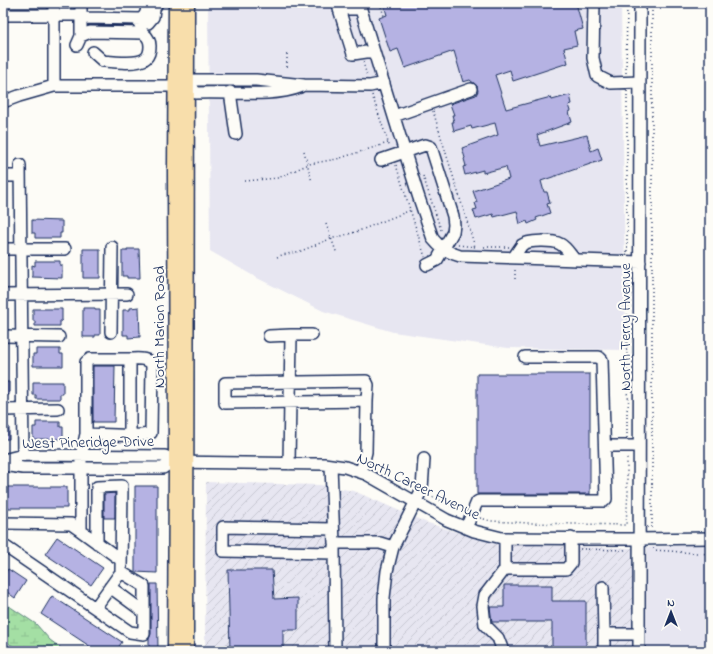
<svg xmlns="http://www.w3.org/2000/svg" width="713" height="654" viewBox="0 0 713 654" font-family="'Indie Flower',sans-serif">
	<defs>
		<pattern id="industrial-furrows" width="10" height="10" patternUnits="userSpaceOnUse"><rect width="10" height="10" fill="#e7e6f1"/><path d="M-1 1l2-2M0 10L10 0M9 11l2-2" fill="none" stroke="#c6c6d1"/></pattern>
		<pattern id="wetland-marsh" width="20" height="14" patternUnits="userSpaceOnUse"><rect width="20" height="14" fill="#a4dfa4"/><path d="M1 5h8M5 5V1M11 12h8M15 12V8" fill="none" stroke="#8dc090"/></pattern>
	</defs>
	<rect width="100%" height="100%" fill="#fdfcf7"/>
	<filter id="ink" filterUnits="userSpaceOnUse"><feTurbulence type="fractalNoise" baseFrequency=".025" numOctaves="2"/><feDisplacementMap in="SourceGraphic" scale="8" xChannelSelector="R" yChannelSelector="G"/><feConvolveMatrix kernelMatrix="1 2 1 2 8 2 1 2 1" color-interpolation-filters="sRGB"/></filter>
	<g filter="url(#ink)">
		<path fill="#e7e6f1" d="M208 3H621L626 350 508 348 393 332 323 311 257 278 210 251Z
			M710 545V651H646L647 547Z"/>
		<path fill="url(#industrial-furrows)" d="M206 482 320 485 354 491 425 522 481 540 526 545 633 548V651H205Z"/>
		<path fill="url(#wetland-marsh)" stroke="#608781" d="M3 602 36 624 50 640 65 651H21L3 640Z"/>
		<path fill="#b5b2e3" stroke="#1b2f5e" d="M390 3H463L464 7 475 3H576L583 29 574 31 577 45 564 48 568 63 513 81 510 70 495 75 506 109 551 97 552 100 570 95 572 104 569 105 571 111 569 112 572 122 537 135 540 146 587 135 591 151 598 148 602 160 541 181 544 192H547L550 203 547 204 550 213 536 218 537 220 528 224 527 221 520 224 517 211 494 217 493 214 476 219 473 210 477 209 475 203 477 202 473 191 509 179 506 167 483 173V170L465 175 463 167 466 166 464 159 465 158 462 148 498 135 495 123 472 129 471 126 454 131 452 122H454L452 115H454L450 104 476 95 478 91 477 86 470 80 463 82 454 51 405 68 398 49 390 52 379 18 387 15 384 5Z
			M32 220 62 221V233H60V238H35V233H32Z
			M83 249H100V278H83Z
			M127 249H139L140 278H127V276H122V251H127Z
			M35 261H60V265H62V278L32 277V265L35 266Z
			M139 307 140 337 128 338V335H123V310H130V308Z
			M83 308H95V310H100V335H95V337H83Z
			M33 309H62V321H60V326H35V321H33Z
			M36 349H60V354H63V366H33V354H36Z
			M93 366H115L114 422H93Z
			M477 374H590V494H477Z
			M3 382H9V395H3Z
			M33 382H63V394H60V399H36V395H33Z
			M36 422H60V427H63V439H33V427H36Z
			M3 427H9V439H3Z
			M135 486H157V573L135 572Z
			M3 487H67V508H3Z
			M115 493V518H104V494Z
			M57 537 103 568 91 585 45 554Z
			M8 569 26 581 15 598 3 589V577Z
			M228 570H272L274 599 298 598V630H283V651H230Z
			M151 584H157L158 651H149V639L151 634Z
			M504 585H552V601H586V651H552V622H492L490 607H504Z
			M52 596 122 642 116 651H97L41 614Z"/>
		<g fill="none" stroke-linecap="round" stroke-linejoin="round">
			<defs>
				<path id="minor" d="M359 3 418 195 433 239C440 248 449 253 460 256L640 262
					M594 3 593 58 597 76 611 83 640 82
					M361 9H339L353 54 373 51
					M3 15H81L84 18 141 19C147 14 147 11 146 3
					M139 23H148L153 17 154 9 157 3
					M81 36V3
					M77 45 81 36 90 32 143 33C148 37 150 40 150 46 150 50 149 55 146 58 139 65 113 62 103 61L93 52
					M54 86V3
					M191 86 195 80H256L304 85 370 86 384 83
					M191 86 196 93C227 91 272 98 300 87
					M230 92 236 134
					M3 102 19 96 54 86H184
					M394 116 471 89
					M381 160 425 145 431 147 453 216 454 225 453 232 437 260 427 265
					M20 165 23 455
					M3 176H20
					M3 249H65
					M513 258C516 254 519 249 522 245 528 240 553 240 560 244 566 247 570 254 575 260
					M3 295 127 294
					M111 332 112 247
					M3 336 59 337
					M269 336 291 335
					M3 410 58 409
					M86 434V362L90 359H130
					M605 446H639
					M3 460 23 455 165 456 171 462
					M289 464 291 335H312
					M3 465 23 468H163L171 462 324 464 345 467 366 474 447 520 474 531 502 538 639 539 710 538
					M331 465 334 543H380L393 547
					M361 472 366 452 367 401 225 403V383L366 381 368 385 367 401
					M3 523 71 524 81 531V456L86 434C100 434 140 438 151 433L152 365C148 357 137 359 130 359V435
					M466 528 477 502 479 501H604L606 499 602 360 599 357H525
					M333 529 223 527V551L334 553
					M81 531 121 560
					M505 538V569H566L571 563V538
					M97 543V487L122 486 121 572
					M3 545 130 632 144 634V586L121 572 95 608
					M334 546 335 651
					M110 587 144 612
					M603 587 604 634
					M384 651V598L387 571 393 547 422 489 424 459
					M503 651 498 638 485 625 483 606 485 595 505 569
					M604 651V634H639
					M639 651 640 3"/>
				<path id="major" d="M175 651 176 462 175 171 176 3
					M186 651 187 3"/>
			</defs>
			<use href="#minor" stroke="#1b2f5e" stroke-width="14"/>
			<use href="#major" stroke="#1b2f5e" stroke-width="17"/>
			<path stroke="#1b2f5e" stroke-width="1.5" stroke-dasharray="1 3" stroke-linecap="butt" d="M380 3 384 16
				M363 62 367 76
				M287 67V54
				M626 73 627 3
				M627 91V253
				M372 95 390 148
				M433 111 475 247
				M304 151 312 182
				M396 165 425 257
				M423 176 442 233
				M245 181 278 178 309 164 337 159 388 143
				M326 224 337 254
				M458 245 475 247
				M484 247H509
				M277 257 282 255 301 251 330 239 356 232 411 210
				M515 279V267
				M626 350H627L628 271
				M627 438V410C629 404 629 399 627 393V350
				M406 480 413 484
				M429 495 464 512
				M480 518 491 521 529 523 626 525 628 491 627 488V456
				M647 527H652V3
				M654 548V550L710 554
				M580 549 624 550 626 549"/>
			<use href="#minor" stroke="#fdfcf7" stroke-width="11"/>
			<use href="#major" stroke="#f8deab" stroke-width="14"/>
		</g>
	</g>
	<g text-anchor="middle" stroke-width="4" stroke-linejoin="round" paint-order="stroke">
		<g font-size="16" fill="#1b2f5e" stroke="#fdfcf7">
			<text transform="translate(158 327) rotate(-90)" y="6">North Marion Road</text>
			<text transform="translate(624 327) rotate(-90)" y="6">North Terry Avenue</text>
			<text transform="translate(88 441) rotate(-1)" y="6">West Pineridge Drive</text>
			<text transform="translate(419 485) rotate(26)" y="6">North Career Avenue</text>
		</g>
	</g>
	<rect width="713" height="654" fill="none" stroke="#fdfcf7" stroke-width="16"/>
	<rect x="8" y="8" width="697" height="638" fill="none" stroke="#1b2f5e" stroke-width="1.5" filter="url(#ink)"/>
	<g transform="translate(671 612)" stroke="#fdfcf7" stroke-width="3" paint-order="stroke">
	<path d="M0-3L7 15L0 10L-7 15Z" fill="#1b2f5e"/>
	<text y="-6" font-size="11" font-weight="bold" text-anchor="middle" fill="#1b2f5e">N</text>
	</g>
</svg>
